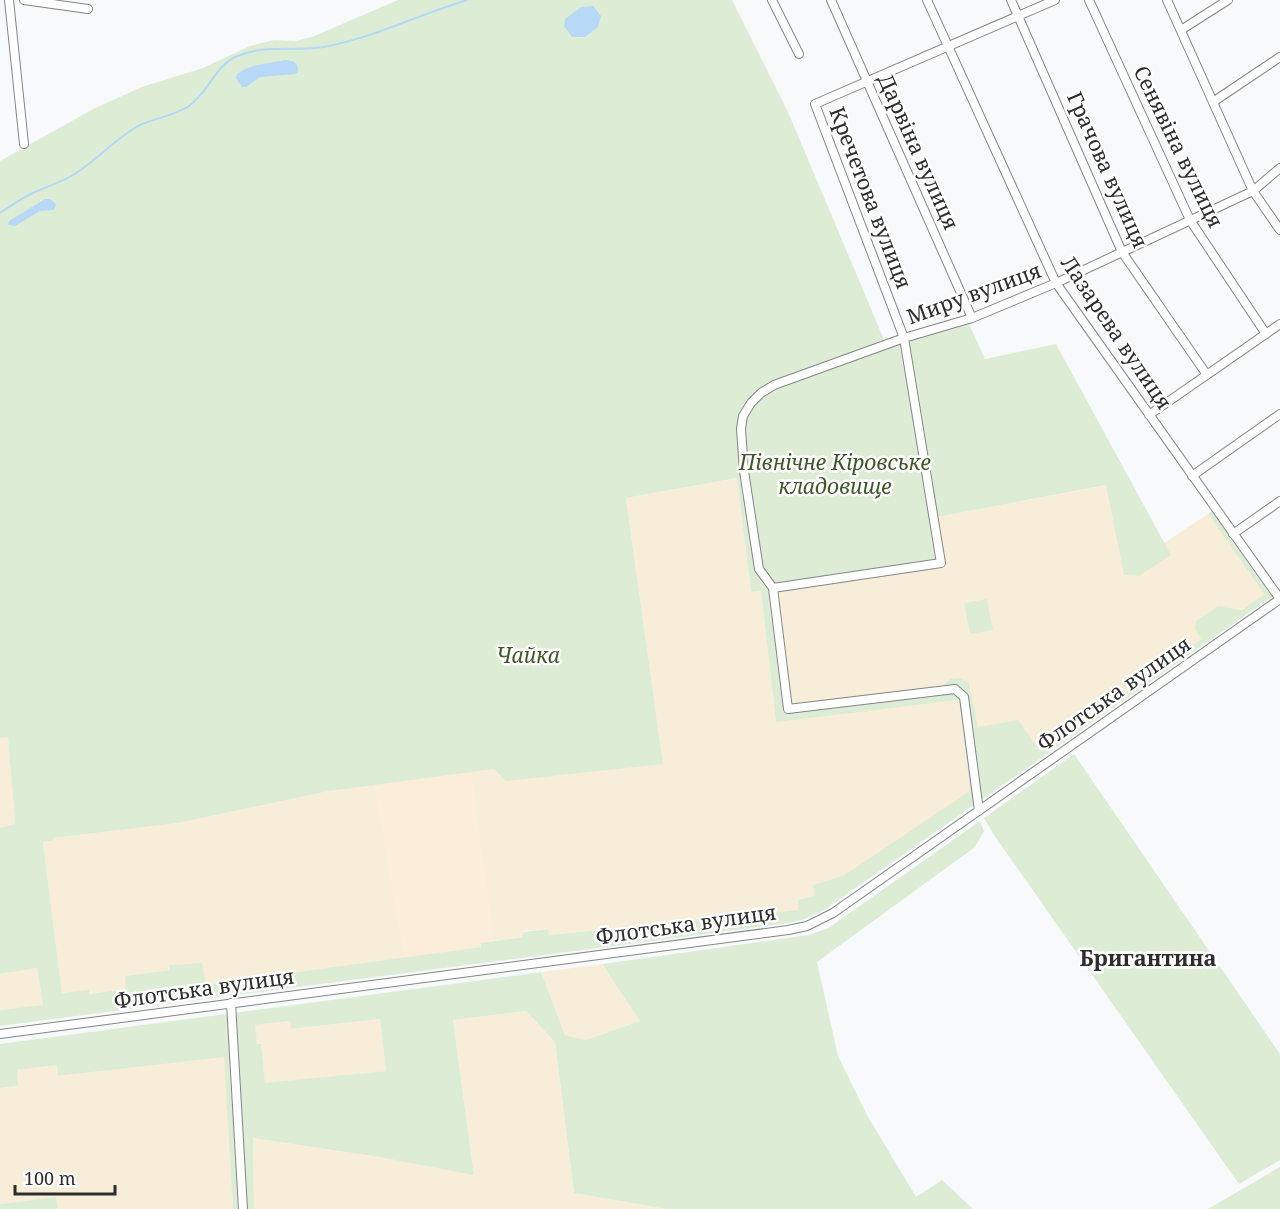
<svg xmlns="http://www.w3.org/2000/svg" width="1280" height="1209" viewBox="0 0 1280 1209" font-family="'Noto Serif',serif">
	<rect width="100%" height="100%" fill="#f7f9fa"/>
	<path fill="#fcecda" d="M470 772 493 941 482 943V947L405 958 375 784Z"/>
	<path fill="#f8edd9" d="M738 478 751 592 761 591 776 721 959 700 970 792 843 877 813 885 814 896 798 910 548 935 547 929 523 931V937L493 941 470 772 494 769 663 764 626 498Z
		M1107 485 1170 555 1164 543 1208 514 1264 594 1242 610 1218 606 1196 621 1195 629 1201 639 1040 751 978 727 969 683 950 679 942 687 791 705 777 592 945 567 937 517Z
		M8 736 15 825 0 828V738Z
		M375 784 405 958 210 984 170 966V970L125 976 127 989 89 994V991L62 993 43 842 52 841 54 838 178 823 329 791Z
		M603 964 609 975 640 1021 584 1040 565 1036 541 972Z
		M37 968 43 1006 0 1010V974Z
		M526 1011 555 1042 574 1193 666 1209H254L253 1138 379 1157 474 1174 453 1020Z
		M380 1019 386 1071 265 1084 261 1044H257L254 1025 290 1021 292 1029Z
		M225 1056 233 1209H58L56 1197 0 1204V1088L18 1086 16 1070 57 1065 59 1076Z"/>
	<path fill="#ddedd5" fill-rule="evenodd" d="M398 0H732L788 112 885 342 781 379 741 414 738 429 739 450 755 570 771 593 777 592 791 705 941 687 950 679 961 678 969 683 978 727 1018 720 1040 751 1201 639 1195 629 1196 621 1218 606 1242 610 1264 594 1208 514 1213 511 1273 596 824 910 805 919 789 923 0 1026V1010L43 1005 37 968 0 974V828L15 824 8 737 0 738V161L95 108 142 87 203 68 250 46 274 40 295 41 312 37ZM737 478 751 592 761 591 776 722 959 700 970 791 843 876 813 885 814 896 798 900V910L549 935 548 929 523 932V937L481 943V947L210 984 205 980 202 963 170 965V970L125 976 126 989 89 994V990L62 993 43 842 52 841 54 838 178 823 329 791 494 769 506 781 663 764 626 498Z
		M968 322 985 359 1056 344 1171 555 1139 576 1124 575 1106 485 937 517 907 340Z
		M902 342 937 559 775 583 762 566 746 470 743 429 746 417 758 399 775 387Z
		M987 599 993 630 970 634 964 603Z
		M1074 754 1280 1054V1160L1239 1184 994 835 984 818Z
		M980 821 984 831 975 847 817 962 838 1056 867 1115 916 1197 942 1180 973 1209H666L574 1193 555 1042 526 1011 453 1020 474 1175 379 1157 253 1138 254 1209H233L224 1057 58 1076 57 1065 17 1070 18 1086 0 1088V1044L541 972 565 1035 585 1040 640 1021 609 975 603 964 809 935 828 928 844 917ZM380 1019 386 1071 265 1083 261 1044H257L255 1025 290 1021 291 1029Z
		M1280 1167V1209H1208Z
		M56 1197 58 1209H0V1204Z"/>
	<path fill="#b7d8f7" d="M593 6 601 16 598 27 585 37H572L564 26 565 19 581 7Z
		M286 60C294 61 299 63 298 72L295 74 260 77 246 87H242L236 78 237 74 245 69 257 65Z
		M45 199H50L56 204 54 210 40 211 15 226 8 225 9 221Z"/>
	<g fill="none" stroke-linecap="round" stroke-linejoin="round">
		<path stroke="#b7d8f7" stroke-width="2" d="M0 213C10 206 20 199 31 194 46 186 62 183 76 173 98 159 115 139 138 126 154 118 174 116 189 106 207 94 215 67 235 57 266 43 297 53 329 46 377 36 421 14 467 0"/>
		<defs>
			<path id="minor" d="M9 0 24 144
				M24 0 88 9
				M772 0 799 54
				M831 0 972 318
				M927 0 1056 283 1280 599
				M1011 0 1122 252 1207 375
				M1089 0 1190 220 1266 334
				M1167 0 1253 191 1280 230
				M1181 30 1228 0
				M1213 102 1280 57
				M1149 415 1280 324
				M1192 476 1280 414
				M1233 534 1280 501
				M773 588 941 563 904 338 815 104 1055 0
				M979 811 964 697 955 689 788 709 773 588 759 569 744 471 741 429 743 416 751 403 761 393 774 385 904 338 972 318 1056 283 1253 191 1280 168
				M231 1003 243 1209
				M0 1034 788 930 807 926 833 913 1280 599"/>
		</defs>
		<use href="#minor" stroke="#848586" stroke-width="10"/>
		<use href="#minor" stroke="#fff" stroke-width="8"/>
	</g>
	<g text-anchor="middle" stroke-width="5" stroke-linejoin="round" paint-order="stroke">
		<g font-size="21" fill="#2d2d2d" stroke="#fff">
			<text transform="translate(1178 147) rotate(64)" y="7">Сенявіна вулиця</text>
			<text transform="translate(918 152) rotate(66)" y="7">Дарвіна вулиця</text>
			<text transform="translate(1107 170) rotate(66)" y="7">Грачова вулиця</text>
			<text transform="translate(870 198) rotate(69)" y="7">Кречетова вулиця</text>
			<text transform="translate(974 294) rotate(-20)" y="7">Миру вулиця</text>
			<text transform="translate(1116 333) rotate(56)" y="7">Лазарева вулиця</text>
			<text transform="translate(1114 694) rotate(-35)" y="7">Флотська вулиця</text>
			<text transform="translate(686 925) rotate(-8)" y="7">Флотська вулиця</text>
			<text transform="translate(204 989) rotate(-8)" y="7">Флотська вулиця</text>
		</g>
		<g font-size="21" font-style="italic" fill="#3a5a27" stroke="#fff">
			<text x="835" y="470">Північне Кіровське<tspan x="835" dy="24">кладовище</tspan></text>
			<text x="528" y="663">Чайка</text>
		</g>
		<g font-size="22" font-weight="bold" fill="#2d2d2d" stroke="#fff">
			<text x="1148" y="966">Бригантина</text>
		</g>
	</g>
	<path d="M15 1185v9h100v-9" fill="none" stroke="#2d2d2d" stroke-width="3"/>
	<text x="24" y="1185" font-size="18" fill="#2d2d2d" stroke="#ffffff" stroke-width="4.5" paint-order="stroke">100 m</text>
</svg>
